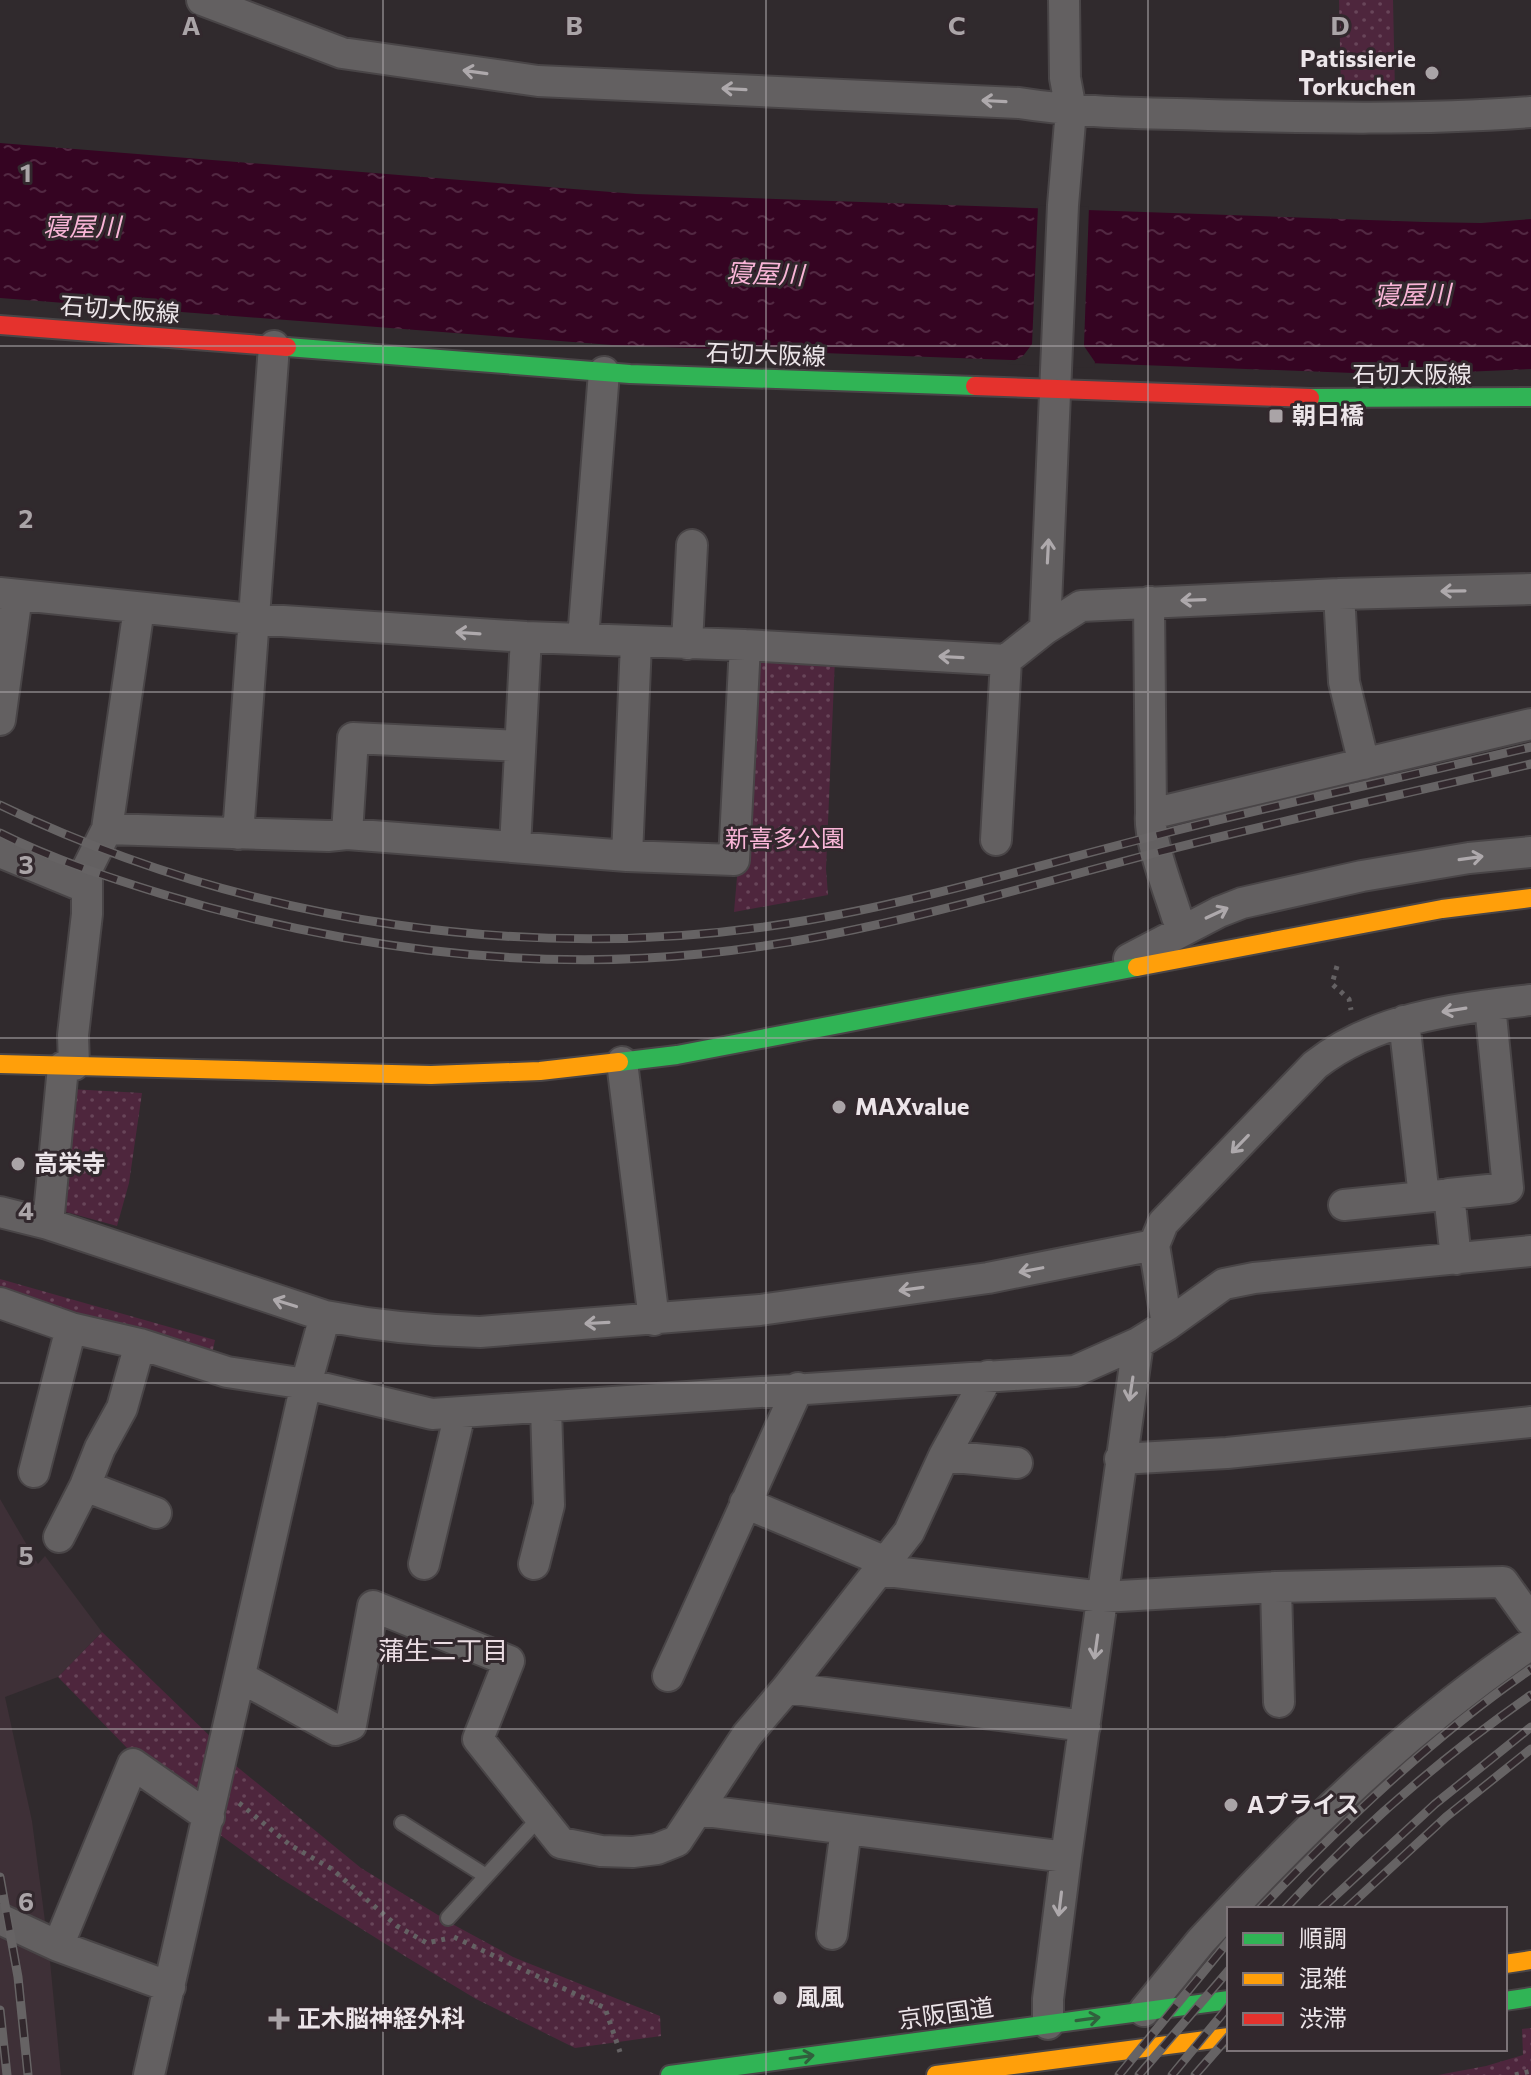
<svg xmlns="http://www.w3.org/2000/svg" width="1531" height="2075" viewBox="0 0 1531 2075" font-family="Commissioner,'Noto Sans JP',sans-serif">
	<defs>
		<pattern id="park-dots" width="8" height="8" patternUnits="userSpaceOnUse" patternTransform="scale(2)"><rect width="8" height="8" fill="#4e263d"/><path d="M2 2h.1M6 6h.1" fill="none" stroke="#684559" stroke-width="1.8" stroke-linecap="round"/></pattern>
		<pattern id="water-ripples" width="26" height="14" patternUnits="userSpaceOnUse" patternTransform="scale(2)"><rect width="26" height="14" fill="#350422"/><path d="M2 4q2-2 4 0t4 0M15 11q2-2 4 0t4 0" fill="none" stroke="#522842"/></pattern>
	</defs>
	<rect width="100%" height="100%" fill="#302a2d"/>
	<path fill="#3e3037" d="M0 1499 38 1564 45 1556 102 1632 58 1677 5 1697 32 1821 46 1929 0 1908Z
		M0 1935 49 1951 61 2075H0Z"/>
	<path fill="url(#park-dots)" d="M1339 0H1393L1395 92 1341 93Z
		M766 657 835 658 826 869 828 895 734 912 755 668Z
		M70 1089 142 1093 129 1183 117 1226 55 1209Z
		M0 1279 215 1340 212 1354 0 1296Z
		M102 1632 214 1740 198 1796 128 1749 58 1677Z
		M230 1761 361 1868 456 1926 513 1957 660 2016 661 2036 575 2048 476 1999 408 1958 280 1878 216 1832Z
		M1531 2028V2075H1438L1486 2066 1523 2055 1522 2029Z"/>
	<path fill="url(#water-ripples)" d="M0 143 636 194 1425 222 1481 223 1531 219V369L1417 374 1353 373 612 345 0 298Z"/>
	<path fill="#302a2d" d="M1038 205 1089 207 1084 346 1095 362 1094 368 1007 364 1023 356 1032 344Z"/>
	<g fill="none" stroke-linecap="round" stroke-linejoin="round">
		<defs>
			<path id="lane" d="M402 1823 486 1876
				M448 1918 541 1816"/>
			<path id="street" d="M202 0 342 53 538 81 1019 103C1082 113 1145 113 1208 115 1316 118 1423 120 1531 112
				M0 593 252 619 526 637 745 645 1006 660 1045 629 1081 606 1339 594 1531 589
				M1339 594 1344 682 1364 764
				M1149 602 1151 814 1531 724
				M1045 629 1063 205 1071 110 1065 78 1064 0
				M583 639 604 372
				M687 644 692 545
				M0 720 17 595
				M1151 814C1148 838 1169 891 1177 917
				M107 829 328 836 347 834 627 856 734 860 745 645
				M238 834 274 346
				M347 834 353 738 519 746
				M996 840 1006 660
				M515 847 526 637
				M0 852 87 888
				M627 856 636 643
				M1129 959 1219 912 1242 903 1362 876 1469 858 1531 852
				M1404 1021 1424 1197
				M622 1062 654 1320
				M74 1065 73 1035 87 914V869L107 829 139 608
				M1344 1205 1443 1195
				M0 1212 48 1224 325 1316C377 1326 427 1331 480 1332L760 1310 988 1278 1154 1245 1163 1223 1315 1065C1376 1017 1456 1009 1531 1000
				M48 1224 63 1067
				M1456 1259 1449 1194 1508 1188 1490 1005
				M0 1303 71 1328 140 1344 227 1372 306 1384 432 1414 1075 1371 1138 1343
				M1167 1325 1224 1284 1254 1278 1531 1251
				M944 1456 1017 1463
				M1120 1459 1227 1453 1531 1422
				M34 1472 71 1328
				M85 1486 156 1513
				M745 1503 886 1562
				M59 1537 85 1486 100 1448 122 1408 140 1344
				M424 1564 460 1413
				M534 1564 549 1505 546 1408
				M879 1570 1103 1597 1276 1587 1503 1582 1531 1621
				M1276 1587 1279 1702
				M668 1676 798 1388
				M240 1677 336 1730 351 1725 373 1606 509 1661 478 1739 561 1843 601 1851 633 1852 657 1849 677 1841 747 1735 787 1688 909 1532 944 1456 988 1376
				M787 1688 1085 1726
				M698 1810 1066 1857
				M1231 1909C1323 1811 1419 1720 1531 1644
				M0 1919 58 1946 170 1987
				M832 1934 846 1829
				M58 1946 133 1764 209 1817
				M1144 2011 1201 1941 1229 1911
				M1048 2024V1999L1066 1857 1138 1343 1167 1325 1154 1245
				M149 2075 306 1384 325 1316"/>
			<path id="fast" d="M287 347 630 374 975 386
				M1310 398 1531 397
				M619 1062 677 1055 1137 967
				M1505 2001 1531 1997
				M670 2075 1229 2000"/>
			<path id="slow" d="M1137 967 1442 909 1531 898
				M0 1064 431 1075 540 1071 619 1062
				M1505 1964 1531 1960
				M936 2075 1229 2037"/>
			<path id="jam" d="M0 325 287 347
				M975 386 1310 398"/>
		</defs>
		<use href="#lane" stroke="#494547" stroke-width="18"/>
		<use href="#street" stroke="#494547" stroke-width="34"/>
		<use href="#fast" stroke="#494547" stroke-width="22"/>
		<use href="#slow" stroke="#494547" stroke-width="22"/>
		<use href="#jam" stroke="#494547" stroke-width="22"/>
		<path stroke="#646163" stroke-width="5" stroke-dasharray="4 6" stroke-linecap="butt" d="M1337 966 1332 984 1349 999 1351 1010
			M239 1803 290 1845 332 1869 397 1926 427 1943 445 1939
			M454 1937 605 2008 620 2052
			M1515 2075 1531 2071"/>
		<use href="#lane" stroke="#636061" stroke-width="14"/>
		<use href="#street" stroke="#636061" stroke-width="30"/>
		<use href="#fast" stroke="#30b455" stroke-width="18"/>
		<use href="#slow" stroke="#ff9f0a" stroke-width="18"/>
		<use href="#jam" stroke="#e5322d" stroke-width="18"/>
		<defs>
			<path id="rail" d="M0 805C248 924 537 967 809 920 926 900 1039 865 1154 836 1279 804 1405 777 1531 747
				M0 833C52 859 107 877 162 894 334 946 521 972 700 954 855 939 1005 892 1155 853 1279 821 1406 794 1531 764
				M0 1877 18 1977 28 2075
				M1260 1909C1341 1825 1434 1735 1531 1669
				M1285 1909C1358 1830 1442 1757 1531 1695
				M1321 1909 1435 1804 1531 1727
				M1346 1909 1446 1817 1531 1749
				M0 2010 7 2075
				M1119 2075 1229 1941
				M1139 2075 1229 1970
				M1172 2075 1229 2006
				M1195 2075 1229 2036"/>
		</defs>
		<use href="#rail" stroke="#666364" stroke-width="9"/>
		<use href="#rail" stroke="#32282d" stroke-width="6" stroke-dasharray="18" stroke-linecap="butt"/>
	</g>
	<defs><path id="oneway-shaft" d="M-6 0H5M1.5-3L5.5 0L1.5 3" fill="none" stroke-width="1.6" stroke-linecap="round" stroke-linejoin="round" transform="scale(2)"/></defs>
	<g stroke="#aea9ac">
		<use href="#oneway-shaft" transform="translate(475 72) rotate(-172)"/>
		<use href="#oneway-shaft" transform="translate(734 89) rotate(-177)"/>
		<use href="#oneway-shaft" transform="translate(994 101) rotate(-177)"/>
		<use href="#oneway-shaft" transform="translate(1048 551) rotate(-87)"/>
		<use href="#oneway-shaft" transform="translate(1453 591) rotate(179)"/>
		<use href="#oneway-shaft" transform="translate(1193 600) rotate(178)"/>
		<use href="#oneway-shaft" transform="translate(468 633) rotate(-176)"/>
		<use href="#oneway-shaft" transform="translate(951 657) rotate(-177)"/>
		<use href="#oneway-shaft" transform="translate(1471 858) rotate(-8)"/>
		<use href="#oneway-shaft" transform="translate(1217 913) rotate(-25)"/>
		<use href="#oneway-shaft" transform="translate(1454 1010) rotate(171)"/>
		<use href="#oneway-shaft" transform="translate(1240 1144) rotate(134)"/>
		<use href="#oneway-shaft" transform="translate(1031 1270) rotate(169)"/>
		<use href="#oneway-shaft" transform="translate(911 1289) rotate(172)"/>
		<use href="#oneway-shaft" transform="translate(285 1303) rotate(-163)"/>
		<use href="#oneway-shaft" transform="translate(597 1323) rotate(177)"/>
		<use href="#oneway-shaft" transform="translate(1131 1389) rotate(99)"/>
		<use href="#oneway-shaft" transform="translate(1096 1647) rotate(98)"/>
		<use href="#oneway-shaft" transform="translate(1060 1904) rotate(97)"/>
	</g>
	<g stroke="#31603d">
		<use href="#oneway-shaft" transform="translate(1088 2019) rotate(-8)"/>
		<use href="#oneway-shaft" transform="translate(802 2057) rotate(-8)"/>
	</g>
	<path fill="none" stroke="#aaa4a7" stroke-width="2" stroke-opacity="0.55" d="M383 0V2075M766 0V2075M1148 0V2075M0 346H1531M0 692H1531M0 1038H1531M0 1383H1531M0 1729H1531"/>
	<g fill="#aaa4a7" stroke="#32282d" stroke-width="3">
		<circle cx="1432" cy="73" r="8"/>
		<rect x="1268" y="408" width="16" height="16" rx="4"/>
		<circle cx="839" cy="1107" r="8"/>
		<circle cx="18" cy="1164" r="8"/>
		<circle cx="1231" cy="1805" r="8"/>
		<circle cx="780" cy="1998" r="8"/>
		<path d="M275 2007h8v8h8v8h-8v8h-8v-8h-8v-8h8z"/>
	</g>
	<g text-anchor="middle" stroke-width="6" stroke-linejoin="round" paint-order="stroke">
		<g font-size="24" font-weight="bold" fill="#ece5e9" stroke="#32282d" text-anchor="start">
			<text x="1416" y="67" text-anchor="end">Patissierie<tspan x="1416" dy="28">Torkuchen</tspan></text>
			<text x="1292" y="424">朝日橋</text>
			<text x="855" y="1115">MAXvalue</text>
			<text x="34" y="1172">高栄寺</text>
			<text x="1247" y="1813">Aプライス</text>
			<text x="796" y="2006">風風</text>
			<text x="297" y="2027">正木脳神経外科</text>
		</g>
		<g font-size="24" fill="#ece5e9" stroke="#32282d">
			<text transform="translate(120 310) rotate(4)" y="8">石切大阪線</text>
			<text transform="translate(766 355) rotate(2)" y="8">石切大阪線</text>
			<text x="1412" y="383">石切大阪線</text>
			<text transform="translate(946 2014) rotate(-8)" y="8">京阪国道</text>
		</g>
		<g font-size="24" fill="#f9b5d7" stroke="#32282d">
			<text x="785" y="847">新喜多公園</text>
		</g>
		<g font-size="26" font-style="italic" fill="#f9b5d7" stroke="#32282d">
			<text x="82" y="236">寝屋川</text>
			<text transform="translate(765 274) rotate(2)" y="9">寝屋川</text>
			<text transform="translate(1412 295) rotate(-1)" y="9">寝屋川</text>
		</g>
		<g font-size="26" fill="#eadce2" stroke="#32282d">
			<text x="443" y="1660">蒲生二丁目</text>
		</g>
	</g>
	<g font-size="26" text-anchor="middle" font-weight="bold" fill="#aaa4a7" stroke="#32282d" stroke-width="6" stroke-linejoin="round" paint-order="stroke">
		<text x="191" y="35">A</text>
		<text x="574" y="35">B</text>
		<text x="957" y="35">C</text>
		<text x="1340" y="35">D</text>
		<text x="26" y="182">1</text>
		<text x="26" y="528">2</text>
		<text x="26" y="874">3</text>
		<text x="26" y="1220">4</text>
		<text x="26" y="1565">5</text>
		<text x="26" y="1911">6</text>
	</g>
	<rect x="1227" y="1907" width="280" height="144" fill="#32282d" stroke="#7c7478" stroke-width="2"/>
	<rect x="1243" y="1933" width="40" height="12" fill="#30b455" stroke="#7c7478" stroke-width="2"/>
	<text x="1299" y="1947" font-size="24" fill="#ece5e9">順調</text>
	<rect x="1243" y="1973" width="40" height="12" fill="#ff9f0a" stroke="#7c7478" stroke-width="2"/>
	<text x="1299" y="1987" font-size="24" fill="#ece5e9">混雑</text>
	<rect x="1243" y="2013" width="40" height="12" fill="#e5322d" stroke="#7c7478" stroke-width="2"/>
	<text x="1299" y="2027" font-size="24" fill="#ece5e9">渋滞</text>
</svg>
